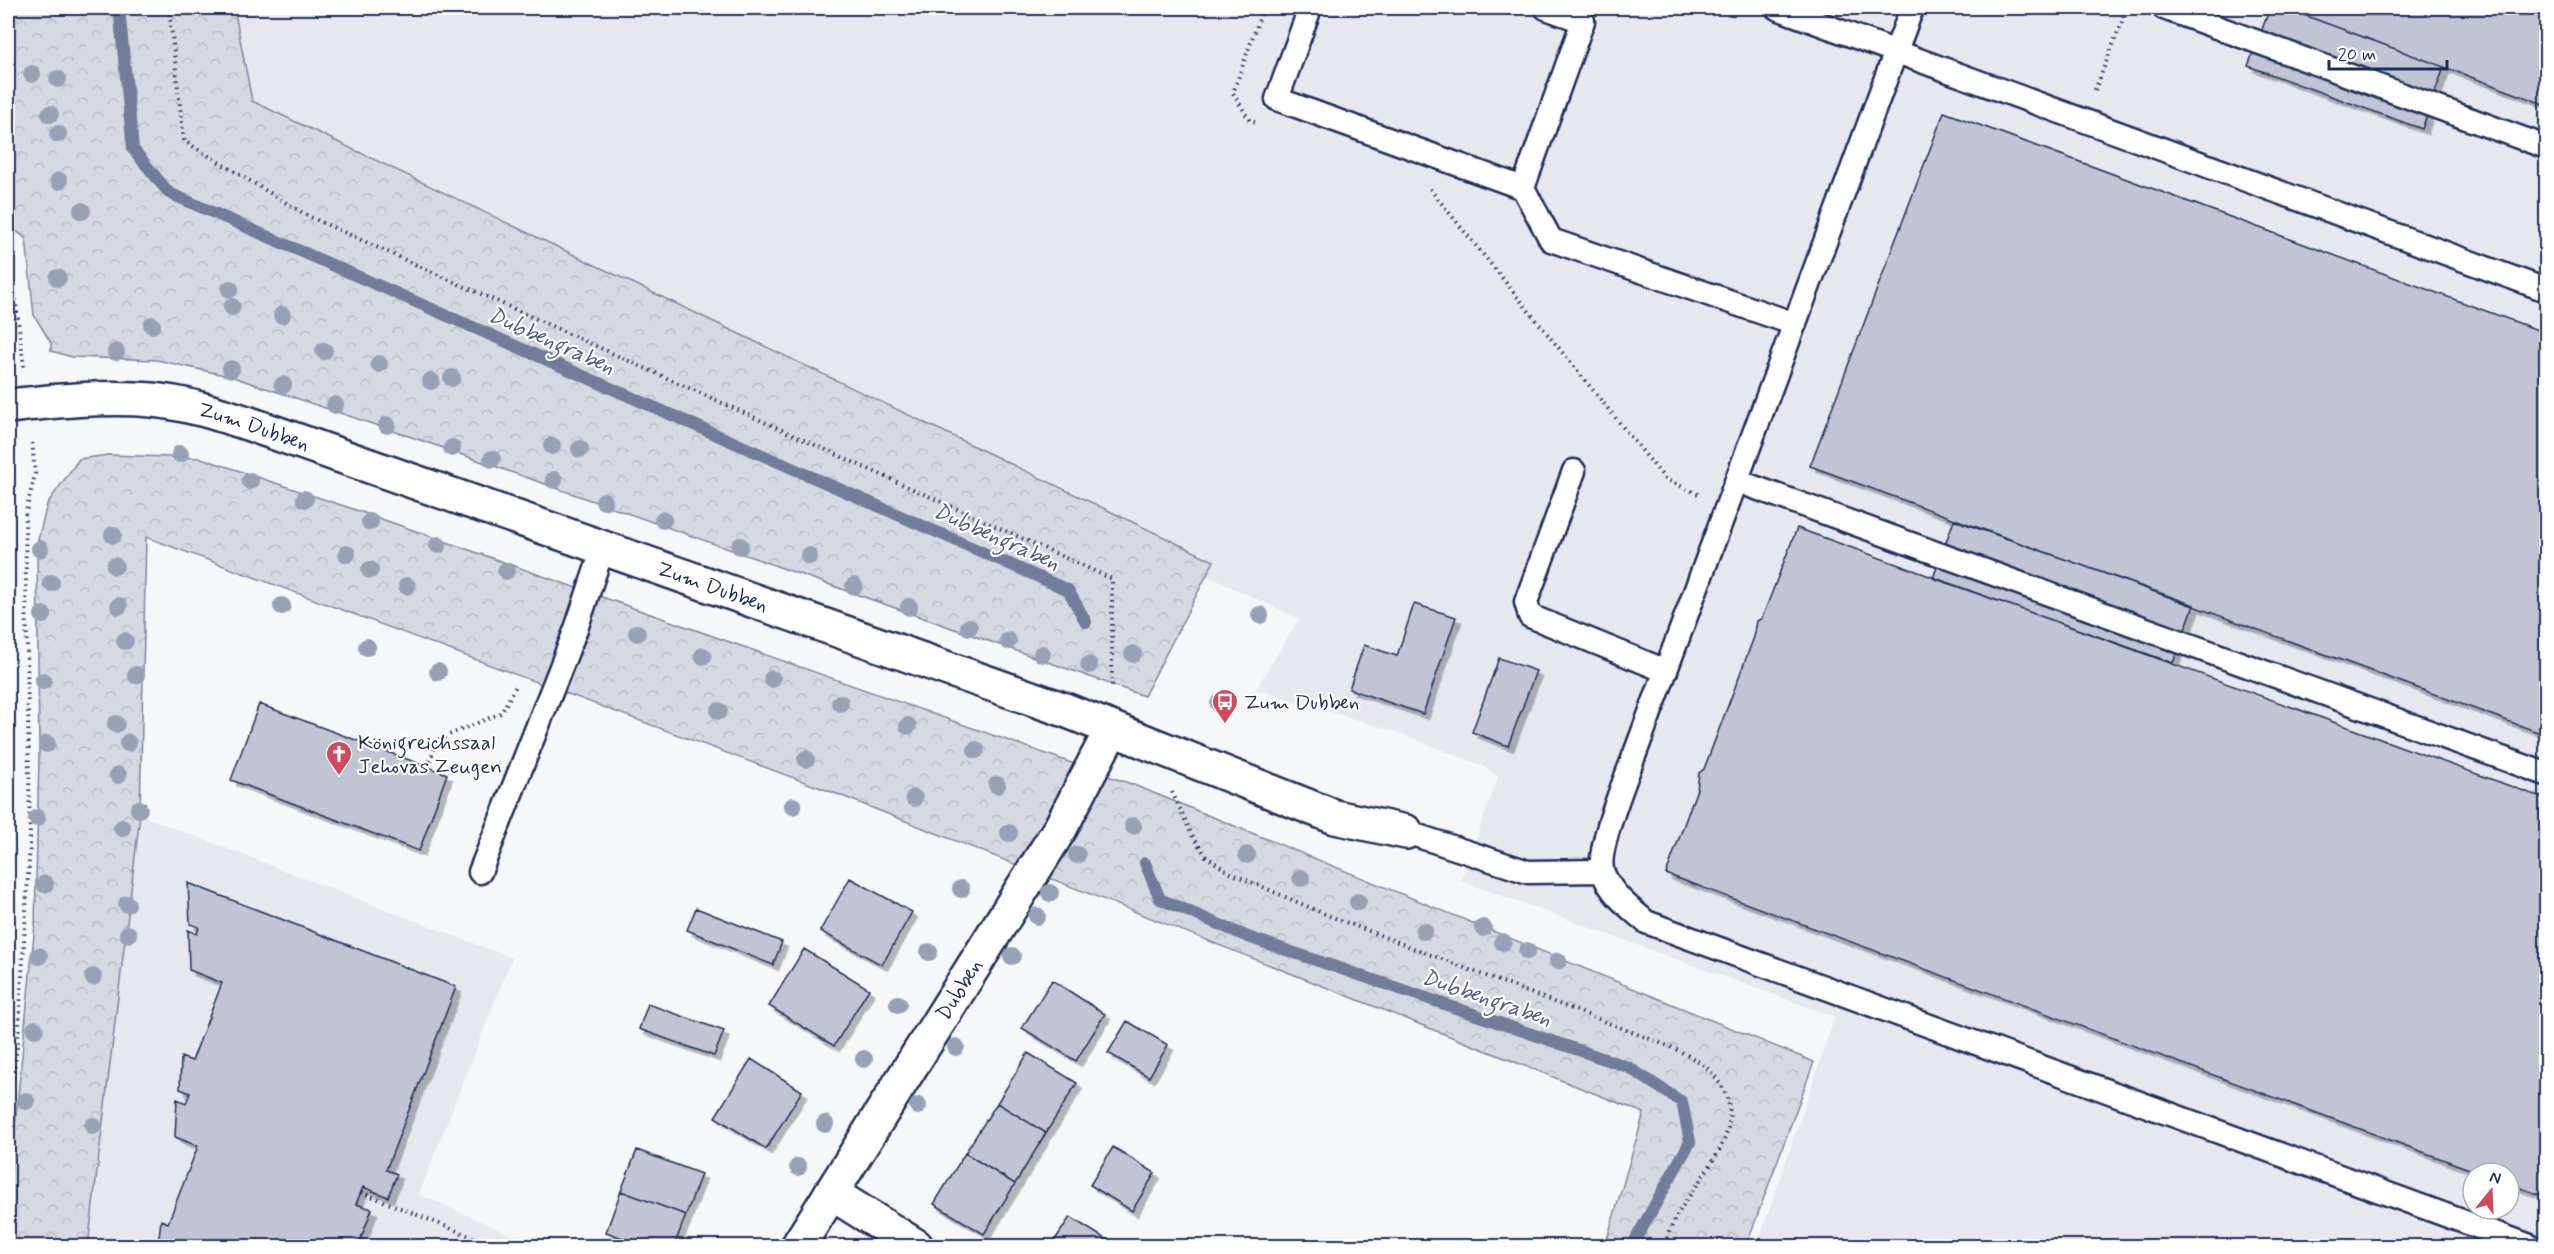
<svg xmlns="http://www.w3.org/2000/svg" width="2554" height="1254" viewBox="0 0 2554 1254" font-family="Mynerve,sans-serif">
	<defs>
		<pattern id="forest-crowns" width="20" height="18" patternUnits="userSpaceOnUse" patternTransform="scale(1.5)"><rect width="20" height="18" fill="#d6d9e2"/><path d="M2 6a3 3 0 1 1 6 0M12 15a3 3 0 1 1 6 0" fill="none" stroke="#b7bbc4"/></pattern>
		<filter id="shadow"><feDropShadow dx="5.5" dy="5.5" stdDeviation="0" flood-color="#0004"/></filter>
	</defs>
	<rect width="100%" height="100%" fill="#f6f7f9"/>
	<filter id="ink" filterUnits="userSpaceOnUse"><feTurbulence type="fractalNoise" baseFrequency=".0167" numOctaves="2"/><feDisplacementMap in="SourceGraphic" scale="12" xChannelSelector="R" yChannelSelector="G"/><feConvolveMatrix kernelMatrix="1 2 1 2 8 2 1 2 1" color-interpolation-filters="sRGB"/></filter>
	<g filter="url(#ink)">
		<path fill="#e6e8ee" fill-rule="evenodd" d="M221 8H2546V1246H1757L1835 1017 1461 881 1498 777 1484 766 1393 731 1256 689 1299 619 238 118ZM2473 1173H2509V1209H2473Z
			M140 815 512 958 419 1194 537 1246H88Z"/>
		<path fill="url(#forest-crowns)" stroke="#7884a0" stroke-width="1.5" d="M8 8H234L252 101 1214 561 1144 696 429 443 233 377 157 360 72 357 51 351V343L34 315 26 239 14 229 8 174Z
			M108 455 201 458 359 511 1134 785 1814 1062 1746 1246H1605L1644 1113 837 794 146 537 140 815 88 1246H8V1196L35 924 39 757 37 544 47 504 79 459Z"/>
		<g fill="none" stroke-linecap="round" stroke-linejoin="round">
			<path stroke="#707c99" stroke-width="12" d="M119 8 133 149 169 193 1068 590 1086 622
				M1145 863 1160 899 1248 937 1628 1067 1682 1102 1690 1142 1632 1246"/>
		</g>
		<path fill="#c0c4d3" stroke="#1b2f5e" stroke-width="1.5" filter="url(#shadow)" d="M2270 8H2285L2444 67 2422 129 2248 66Z
			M2285 8H2546V105L2444 67Z
			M1944 112 2546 333V735L1810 466Z
			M1954 520 2194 605 2173 663 1933 578Z
			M1797 528 2546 799V1197L2509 1184V1173H2480L1666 874 1697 789 1699 773 1704 769 1754 637 1757 621 1762 618Z
			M1414 604 1456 617 1423 714 1349 689 1364 645 1397 656Z
			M1499 658 1536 671 1508 746 1472 732Z
			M259 704 447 774 419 851 231 780Z
			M850 878 912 912 882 965 820 931Z
			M188 883 456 987 386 1170 397 1174 388 1197 363 1187 361 1192 356 1204 372 1209 358 1246H158L161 1220 168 1223 198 1146 175 1137 177 1099 186 1103 190 1093 180 1089 181 1057 192 1061 222 983 189 970 188 930 197 934 199 927 190 924Z
			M696 908 782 942 773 965 687 930Z
			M804 949 869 989 834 1046 769 1006Z
			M1052 980 1105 1014 1076 1061 1022 1028Z
			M648 1004 724 1031 714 1056 639 1029Z
			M1127 1021 1168 1045 1149 1077 1108 1053Z
			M1028 1053 1077 1083 1046 1133 997 1103Z
			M751 1059 802 1091 766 1149 715 1117Z
			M997 1103 1046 1133 1015 1184 965 1153Z
			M1113 1147 1155 1173 1132 1211 1090 1185Z
			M637 1150 701 1174 686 1215 621 1191Z
			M965 1153 1015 1184 984 1234 934 1204Z
			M621 1191 686 1215 674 1246H645L606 1232Z
			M1070 1217 1112 1243 1110 1246H1051Z"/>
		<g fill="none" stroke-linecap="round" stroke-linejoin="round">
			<defs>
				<path id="lane" d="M1310 8 1277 99 1523 188 1551 240 1795 324
					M1777 8 2546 290
					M1912 8 1640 740C1631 766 1594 850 1603 873 1612 895 1629 907 1646 922L2530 1246
					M2164 8 2546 147
					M1523 188 1583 21 1546 8
					M1574 471 1526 602 1530 616 1666 671
					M1737 481 2546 774
					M1406 832 1528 872 1602 871
					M480 872 576 629 603 548"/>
				<g id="street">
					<path id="s1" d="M8 406C55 401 105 396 152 400 185 403 216 413 247 423L1065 710 1335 817 1406 832"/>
					<path d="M831 1193 916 1246"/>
					<path id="s2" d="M798 1246 1061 827 1112 729"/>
				</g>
			</defs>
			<use href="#lane" stroke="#1b2f5e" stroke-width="27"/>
			<use href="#street" stroke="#1b2f5e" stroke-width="38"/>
			<path stroke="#1b2f5e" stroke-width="4" stroke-dasharray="1.5 4.5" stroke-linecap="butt" d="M169 8 184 141 308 216 1112 579V690
				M2095 90 2122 22 2126 8
				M1255 122 1250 121 1233 93 1263 8
				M1430 189 1665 479 1698 494
				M8 240 24 367
				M428 767 437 740 501 713 517 684
				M1172 792 1193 837 1206 856 1228 872 1327 915 1671 1047C1682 1053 1698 1059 1707 1068 1772 1132 1678 1183 1665 1246
				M8 1114 18 1041 30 844 25 516 35 474 32 440
				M361 1192 494 1246"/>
			<use href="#lane" stroke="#fff" stroke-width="22"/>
			<use href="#street" stroke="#fff" stroke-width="33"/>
		</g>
		<g fill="#97a1b6">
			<circle cx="32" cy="74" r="9"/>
			<circle cx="58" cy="79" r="9"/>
			<circle cx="50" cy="114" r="9"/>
			<circle cx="58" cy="134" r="9"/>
			<circle cx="59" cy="181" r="9"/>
			<circle cx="82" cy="211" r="9"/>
			<circle cx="58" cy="278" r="9"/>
			<circle cx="230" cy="289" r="9"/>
			<circle cx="232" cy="307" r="9"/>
			<circle cx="282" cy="315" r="9"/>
			<circle cx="152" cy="325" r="9"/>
			<circle cx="324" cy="351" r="9"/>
			<circle cx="116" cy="352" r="9"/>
			<circle cx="379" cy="364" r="9"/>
			<circle cx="231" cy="369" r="9"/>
			<circle cx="452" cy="378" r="9"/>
			<circle cx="431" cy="381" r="9"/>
			<circle cx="283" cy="385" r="9"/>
			<circle cx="335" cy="405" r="9"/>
			<circle cx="387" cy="425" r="9"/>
			<circle cx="552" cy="446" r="9"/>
			<circle cx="452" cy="448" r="9"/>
			<circle cx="580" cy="449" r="9"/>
			<circle cx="180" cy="454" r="9"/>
			<circle cx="492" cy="459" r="9"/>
			<circle cx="554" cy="480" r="9"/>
			<circle cx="250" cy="481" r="9"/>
			<circle cx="305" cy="499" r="9"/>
			<circle cx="604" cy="501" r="9"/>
			<circle cx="663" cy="520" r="9"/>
			<circle cx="370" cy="522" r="9"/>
			<circle cx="113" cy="535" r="9"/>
			<circle cx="438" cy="545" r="9"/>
			<circle cx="740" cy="546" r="9"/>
			<circle cx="40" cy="549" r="9"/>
			<circle cx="347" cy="554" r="9"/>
			<circle cx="809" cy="556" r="9"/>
			<circle cx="115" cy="566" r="9"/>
			<circle cx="370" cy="570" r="9"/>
			<circle cx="506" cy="571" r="9"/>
			<circle cx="51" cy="583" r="9"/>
			<circle cx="407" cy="586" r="9"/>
			<circle cx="854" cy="586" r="9"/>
			<circle cx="119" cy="606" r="9"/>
			<circle cx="282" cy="606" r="9"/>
			<circle cx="909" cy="607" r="9"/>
			<circle cx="43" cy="615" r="9"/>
			<circle cx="1260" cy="615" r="9"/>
			<circle cx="969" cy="627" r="9"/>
			<circle cx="637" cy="633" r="9"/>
			<circle cx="125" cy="641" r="9"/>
			<circle cx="1008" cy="641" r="9"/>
			<circle cx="367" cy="647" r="9"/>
			<circle cx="1042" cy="654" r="9"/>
			<circle cx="1133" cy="654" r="9"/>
			<circle cx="703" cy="656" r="9"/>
			<circle cx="1089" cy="665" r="9"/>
			<circle cx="438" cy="672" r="9"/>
			<circle cx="136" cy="675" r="9"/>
			<circle cx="772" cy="679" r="9"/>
			<circle cx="43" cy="681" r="9"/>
			<circle cx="840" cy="703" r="9"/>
			<circle cx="1219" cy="704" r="9"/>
			<circle cx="719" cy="711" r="9"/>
			<circle cx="116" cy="724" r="9"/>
			<circle cx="908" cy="726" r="9"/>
			<circle cx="128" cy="743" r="9"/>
			<circle cx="47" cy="744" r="9"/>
			<circle cx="976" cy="750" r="9"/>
			<circle cx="806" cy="759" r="9"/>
			<circle cx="118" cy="775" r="9"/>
			<circle cx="997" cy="785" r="9"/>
			<circle cx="914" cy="798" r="9"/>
			<circle cx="793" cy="806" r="9"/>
			<circle cx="139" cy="809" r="9"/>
			<circle cx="37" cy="818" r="9"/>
			<circle cx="1133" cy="826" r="9"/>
			<circle cx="122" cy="828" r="9"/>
			<circle cx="1009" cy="833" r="9"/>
			<circle cx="1077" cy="855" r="9"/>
			<circle cx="1247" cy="855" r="9"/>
			<circle cx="1301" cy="878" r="9"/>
			<circle cx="45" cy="884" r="9"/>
			<circle cx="961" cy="889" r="9"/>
			<circle cx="1050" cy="893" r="9"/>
			<circle cx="1358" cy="902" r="9"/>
			<circle cx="127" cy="904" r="9"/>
			<circle cx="1037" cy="916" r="9"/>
			<circle cx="1483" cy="928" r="9"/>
			<circle cx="1424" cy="931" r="9"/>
			<circle cx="128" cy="934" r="9"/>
			<circle cx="1503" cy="942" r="9"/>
			<circle cx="1527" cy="951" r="9"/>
			<circle cx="929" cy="952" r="9"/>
			<circle cx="39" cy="956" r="9"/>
			<circle cx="1012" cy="956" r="9"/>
			<circle cx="1558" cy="961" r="9"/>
			<circle cx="93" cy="977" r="9"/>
			<circle cx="898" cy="1004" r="9"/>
			<circle cx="35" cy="1029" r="9"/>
			<circle cx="956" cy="1047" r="9"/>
			<circle cx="864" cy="1059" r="9"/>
			<circle cx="26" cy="1101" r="9"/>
			<circle cx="918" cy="1106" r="9"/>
			<circle cx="825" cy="1124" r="9"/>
			<circle cx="93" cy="1126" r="9"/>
			<circle cx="798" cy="1167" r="9"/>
		</g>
	</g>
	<defs>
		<symbol id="bus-pin" viewBox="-11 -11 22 30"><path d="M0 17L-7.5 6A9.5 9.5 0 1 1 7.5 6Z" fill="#d1495b" stroke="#fff"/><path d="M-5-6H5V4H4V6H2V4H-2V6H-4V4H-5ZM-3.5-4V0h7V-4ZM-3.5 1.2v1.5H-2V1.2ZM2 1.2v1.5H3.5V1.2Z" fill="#fff"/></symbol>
		<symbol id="church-pin" viewBox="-11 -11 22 30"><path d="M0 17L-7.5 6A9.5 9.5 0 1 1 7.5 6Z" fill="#d1495b" stroke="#fff"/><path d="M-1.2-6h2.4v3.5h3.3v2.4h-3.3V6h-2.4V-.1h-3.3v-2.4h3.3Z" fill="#fff"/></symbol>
	</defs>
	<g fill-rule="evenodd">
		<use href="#bus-pin" x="1210" y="687" width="30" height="40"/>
		<use href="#church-pin" x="324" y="739" width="30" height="40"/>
	</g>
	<g text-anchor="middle" stroke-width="4.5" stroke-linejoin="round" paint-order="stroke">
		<g font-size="21" fill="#1b2f5e" stroke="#fff">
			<text dy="7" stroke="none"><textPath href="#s1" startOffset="250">Zum Dubben</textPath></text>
			<text dy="7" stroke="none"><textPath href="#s1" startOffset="736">Zum Dubben</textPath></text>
			<text dy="7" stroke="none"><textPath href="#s2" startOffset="303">Dubben</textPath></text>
		</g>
		<g font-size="21" fill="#1b2f5e" stroke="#fff" text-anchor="start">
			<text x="1244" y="709">Zum Dubben</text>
			<text x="358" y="749">Königreichssaal<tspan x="358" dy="24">Jehovas Zeugen</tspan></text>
		</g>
		<g font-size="22" font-style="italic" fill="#4d5c81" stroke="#fff">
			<text transform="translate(552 340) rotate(24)" y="8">Dubbengraben</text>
			<text transform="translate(997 536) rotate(24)" y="8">Dubbengraben</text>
			<text transform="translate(1487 997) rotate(19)" y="8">Dubbengraben</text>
		</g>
	</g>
	<rect width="2554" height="1254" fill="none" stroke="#fff" stroke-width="30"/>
	<rect x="15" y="15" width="2524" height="1224" fill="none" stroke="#1b2f5e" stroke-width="2" filter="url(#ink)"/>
	<g transform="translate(2491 1191) rotate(18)"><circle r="28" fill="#ffffff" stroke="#a4acbf" stroke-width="1.5"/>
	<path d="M0-4.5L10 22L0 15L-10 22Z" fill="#d1495b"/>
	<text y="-9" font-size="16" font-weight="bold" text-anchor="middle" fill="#1b2f5e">N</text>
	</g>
	<path d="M2329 60v9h118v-9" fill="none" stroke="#1b2f5e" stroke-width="3"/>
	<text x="2338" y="60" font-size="18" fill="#1b2f5e" stroke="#ffffff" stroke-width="4.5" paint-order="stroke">20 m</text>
</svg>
